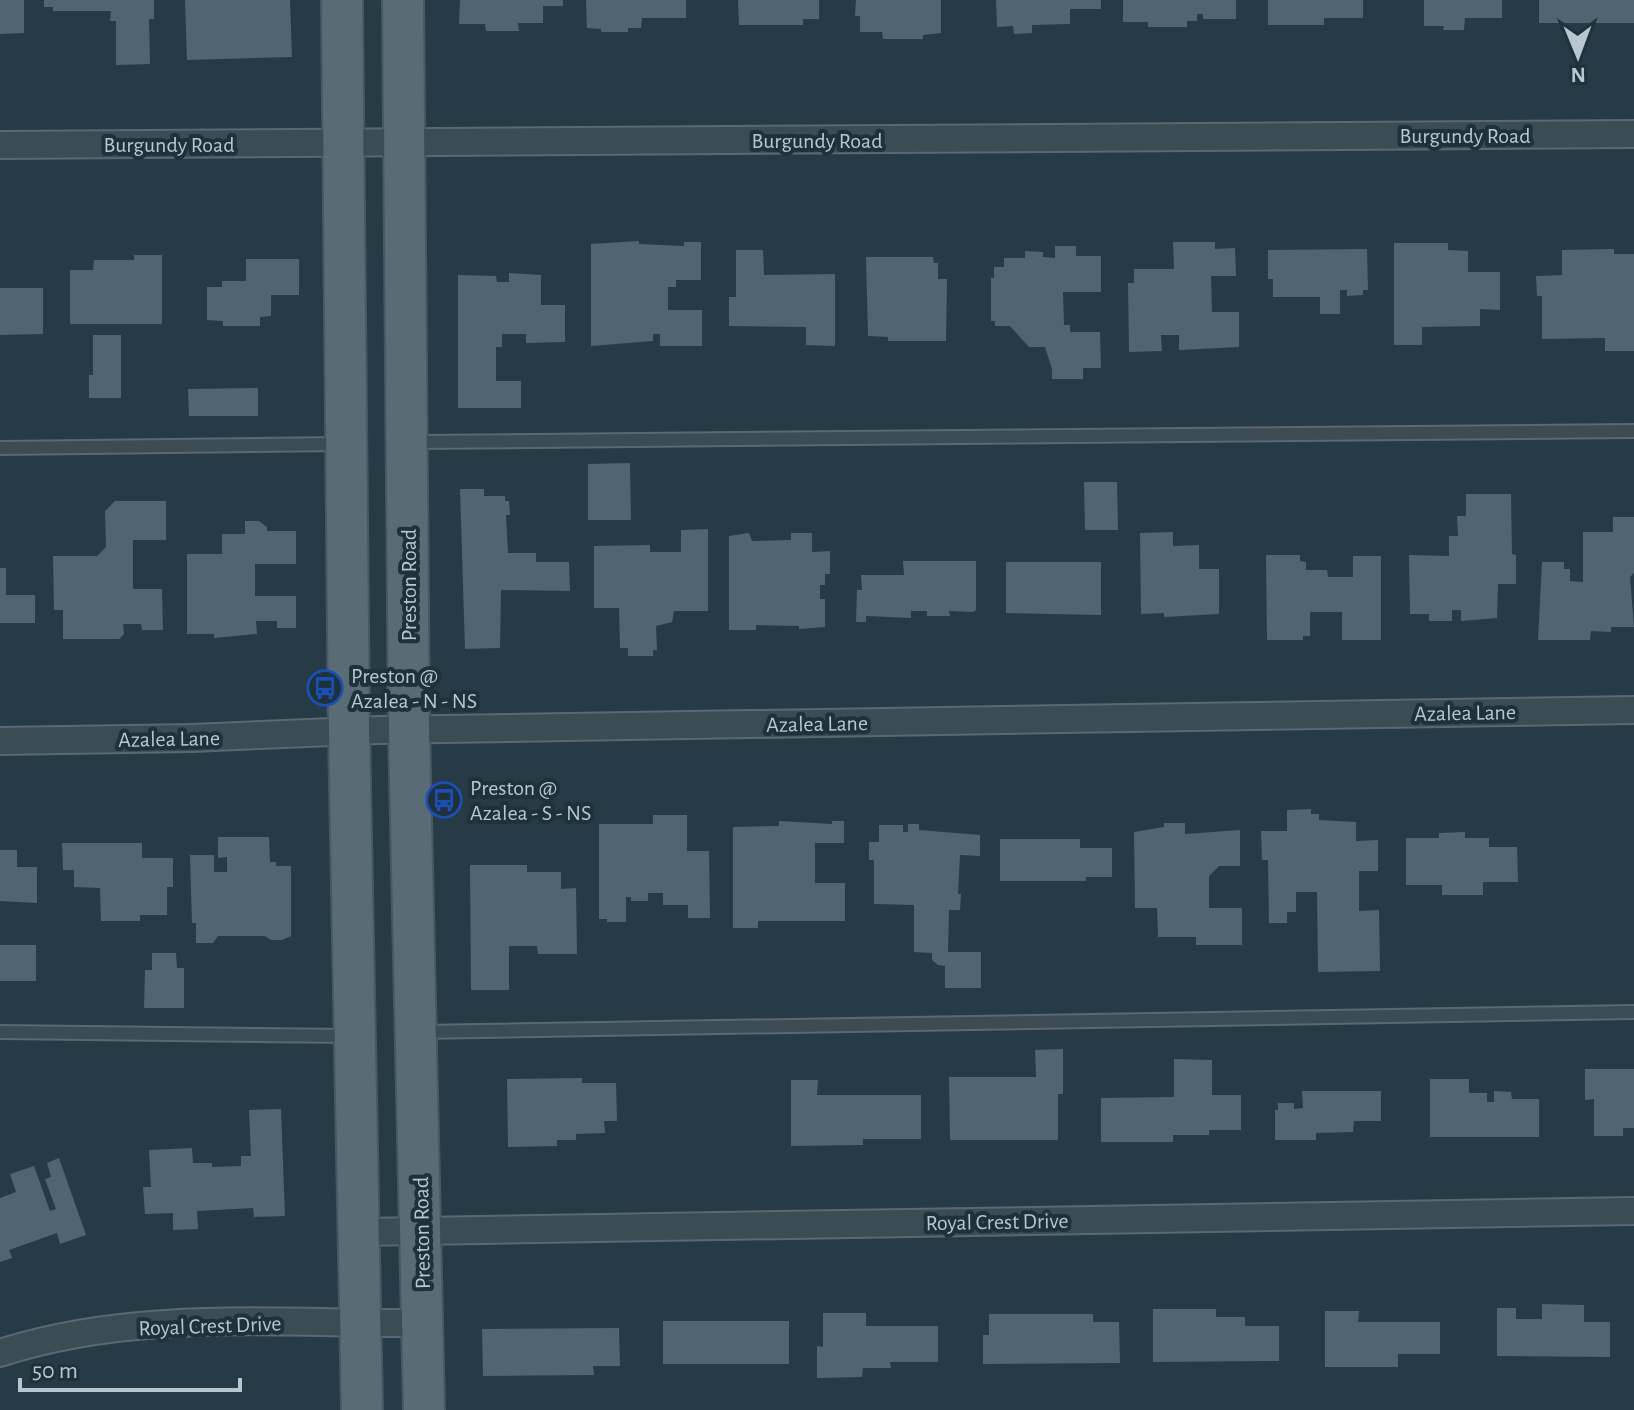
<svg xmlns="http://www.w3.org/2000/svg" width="1634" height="1410" viewBox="0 0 1634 1410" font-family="'Alegreya Sans',sans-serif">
	<rect width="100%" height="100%" fill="#263b46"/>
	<path fill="#4f6571" d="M0 0H24V33L0 34Z
		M44 0H154V19H149L150 64 116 65V21H110L111 11H53V7H44Z
		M185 0H290L292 57 187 60Z
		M460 0H563V6H543V23H518L519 31H486L485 24H459Z
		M586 0H686V18H642L641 28H628V32H601V29L587 28Z
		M738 0H819V19H803V25H739Z
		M856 0H941V33L923 35V39H883L882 32H860V16H855Z
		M996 0H1101V9H1070V24L1032 25V33L1014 34 1013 26 997 27Z
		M1123 0H1236V19H1203V14H1197V21H1187V27H1148V22H1123Z
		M1268 0H1363V18H1324V25H1268Z
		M1424 0H1502V18H1465L1464 30H1443L1444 26H1424Z
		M1539 0H1634V23H1539Z
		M639 241V244L684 246V242H701V280H676V287H668V310H702V346H660V334H653V341L591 346V244Z
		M1173 242H1215V249L1235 248 1236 276H1211L1212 312H1239V347L1179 350V335H1161L1162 351 1129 352 1128 283H1134V269H1174Z
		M1394 243H1448V250L1468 251V272H1500V310L1480 309V326L1422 327V345H1394Z
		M1055 246H1076V256H1101V292H1063L1064 325H1070V332H1100L1101 368H1083V379H1052V369L1045 347H1029L1010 326H995V321H991V278H994V267H1004V258H1025V251L1043 252V257L1055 258Z
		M1367 249 1368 290H1363V295L1347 296V290H1340V314H1320V297H1273V279H1268V250Z
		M1614 249V254H1634V351H1605V338L1542 339V296H1537L1536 276 1562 275V250Z
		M736 250H763L764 275 835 274V346L806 345V327L729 326V297H736Z
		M134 255H162V324H70V270H93L94 260H134Z
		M866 257H933L934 263H938V279H947L946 341H888V337L868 336Z
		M246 259H299V295H271V316L260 317V326H223V321L207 320V287H222V281H246Z
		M509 273 541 275V305H565V342L526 343V334H502V347H496V381H521V408H458V275L496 276 497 282H509Z
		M0 288H43V334L0 335Z
		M93 335H121V398H89V375H93Z
		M258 388V416H189L188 389Z
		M630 463 631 520H588V464Z
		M1084 482H1117L1118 530H1085Z
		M460 489H484V496H505V501H509L510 515H506L508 553H536V562H569L570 591 501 590 500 648 465 649Z
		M1466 494H1511L1512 554 1516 555V584H1498L1497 618 1461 621V610H1452V621H1429V614H1410L1409 555 1449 556V536H1458L1457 516H1466Z
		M115 501H166V540H133V589H162L163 630H142L141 624H123L124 634 119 639H63V610H54L53 556H97L106 547 105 511Z
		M1613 517H1634V573L1630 577 1634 627H1611V632L1591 631 1590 640H1538L1542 562H1564V569H1570V581L1583 582V532H1613Z
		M245 521H259L267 527V531H296V564H255V596H296V628H277V621H256L257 634 214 638V634H187V554H222V534H245Z
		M708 529V611H674L672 622 656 626 657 650H653V656H628V648H620L619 608H594V546L650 545V552H681V530Z
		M1173 532V546L1199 545V569H1219V614L1164 617V613L1141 614 1140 533Z
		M749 533 752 541 791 540V533H812V552L830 551V574H825V585H820V599H825V627L799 629V626L756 625V630H729V536Z
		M1266 555H1300V561L1306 562V570H1327L1328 577H1353V556H1381V640H1342V612H1310V636H1303V640H1267Z
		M903 561H976V610L973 612 949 611 950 616H927V611H911V618L866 616V622H856L857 590H862L861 575H904Z
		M1006 562H1101V615L1006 613Z
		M0 568H6V595H35V623H0Z
		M1311 809V814H1319V820L1356 822V841L1378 840V871H1359V911L1379 910 1380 971 1318 972 1317 892H1296V912H1287V923H1269L1268 860H1262L1261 831H1287V810Z
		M653 815H687V851H709L710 918H688V905H663V893H648V901H631V897H626V922H607V919H599V824H653Z
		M779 821 832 824V821H844V843H815V883H845V921H758V928H733V827L779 826Z
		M1164 823H1185V834L1240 830V866H1219L1209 876V908H1242V945H1196V937H1158L1157 908H1135L1134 832 1164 827Z
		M908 824H919V830L980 835V856L960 855 958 894H961L960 910H949L948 952H981V988H945V966L938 965 932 960V953L914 952V905L874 904V860H869V842H879V825H903V832H908Z
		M1465 832V838H1489V847H1517L1518 882H1483V895H1442V885H1406V838H1439V833Z
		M218 837H269L270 862H276V866H291V936L282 940H271L265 936H218L213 943H196V923H192L190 855H214V872H227V857L218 858Z
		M1000 839H1080V848H1112V877H1086V881H1000Z
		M62 843H142V858H173V887H167V915H140V921H101L100 888 74 887V870H63Z
		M0 850H17V867H37V903L0 901Z
		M470 865H527V872H561V889L576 888 577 954H538L537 946H509V990H471Z
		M0 945H36V981H0Z
		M152 953H176L177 968H184V1008H144L145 970H152Z
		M1063 1049V1094H1058V1140H950L949 1077H1036L1035 1050Z
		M1174 1059 1212 1060V1095H1241V1130H1209V1135H1173V1142H1101V1098L1174 1097Z
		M1585 1069H1634V1128H1623V1136H1594V1099L1585 1100Z
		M582 1078V1083H616L617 1121H604L605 1133 576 1134V1140H557V1146L508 1147 507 1079Z
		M1430 1079H1469V1093H1487V1102H1494V1091L1511 1092 1512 1099H1539V1137H1430Z
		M791 1080H818L817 1095H921V1139H863V1145L791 1146Z
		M1302 1091H1381V1121H1354L1353 1132 1316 1133V1140H1275V1110H1278V1103H1294V1109L1303 1108Z
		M281 1109 285 1216 254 1217 253 1208 197 1211 198 1229 173 1230V1213L145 1214 143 1187H151L149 1150 192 1148 193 1163H212V1167L241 1166V1156H251L249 1110Z
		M59 1158 86 1235 60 1244 57 1233 9 1250 12 1258 0 1262V1198L16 1192 10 1174 34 1166 50 1211 56 1209 45 1179 51 1177 47 1163Z
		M1542 1304 1584 1305V1322H1610V1357L1497 1356V1308H1516V1319H1542Z
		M1153 1309H1216V1317H1245V1326H1279V1361L1153 1362Z
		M1325 1311H1359L1358 1322H1440V1354H1398V1367H1325Z
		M823 1313H866V1326H938V1362H890L891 1368H863L862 1377 817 1378V1346L823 1347Z
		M989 1314H1093V1322H1119L1120 1363 983 1364V1335H989Z
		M663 1321H789V1364H663Z
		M619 1328 620 1366H593L594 1375 483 1376 482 1329Z"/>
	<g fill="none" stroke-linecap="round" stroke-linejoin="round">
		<defs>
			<path id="lane" d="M413 442 1634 431
				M0 448 339 444
				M0 1032 349 1036
				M421 1032 1634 1012"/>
			<path id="street" d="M0 145 1634 134
				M0 741 191 738 379 730 1634 710
				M360 1232 1634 1211
				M0 1353C136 1309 282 1324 423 1323"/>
			<path id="primary" d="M342 0 349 731 362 1410
				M403 0 409 730 424 1410"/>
		</defs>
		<use href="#lane" stroke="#596972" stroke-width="16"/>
		<use href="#street" stroke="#596972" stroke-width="30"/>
		<use href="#primary" stroke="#475861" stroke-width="44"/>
		<use href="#lane" stroke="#3b4c55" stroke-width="12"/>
		<use href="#street" stroke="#3b4c55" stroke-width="26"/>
		<use href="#primary" stroke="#596b75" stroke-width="40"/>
	</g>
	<defs>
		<symbol id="bus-ring" viewBox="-11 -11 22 22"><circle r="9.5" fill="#1f313b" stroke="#1a4fb4" stroke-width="1.5"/><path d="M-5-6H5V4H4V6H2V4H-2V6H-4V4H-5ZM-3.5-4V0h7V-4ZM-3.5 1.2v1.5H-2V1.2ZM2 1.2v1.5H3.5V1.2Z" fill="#1a4fb4"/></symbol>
	</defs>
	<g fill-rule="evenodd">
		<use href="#bus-ring" x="305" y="668" width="40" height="40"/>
		<use href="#bus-ring" x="424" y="780" width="40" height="40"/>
	</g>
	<g text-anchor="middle" stroke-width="8" stroke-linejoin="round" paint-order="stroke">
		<g font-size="22" fill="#b8c6ce" stroke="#1f313b">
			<text x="1465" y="143">Burgundy Road</text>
			<text x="817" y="148">Burgundy Road</text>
			<text x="169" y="152">Burgundy Road</text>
			<text transform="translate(408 585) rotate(-90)" y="8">Preston Road</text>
			<text transform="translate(1465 712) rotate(-1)" y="8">Azalea Lane</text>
			<text transform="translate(817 723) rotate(-1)" y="8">Azalea Lane</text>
			<text transform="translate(169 738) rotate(-1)" y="8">Azalea Lane</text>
			<text transform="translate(997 1221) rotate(-1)" y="8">Royal Crest Drive</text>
			<text transform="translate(421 1233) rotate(-91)" y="8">Preston Road</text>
			<text transform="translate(210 1325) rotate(-2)" y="8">Royal Crest Drive</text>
		</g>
		<g font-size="22" fill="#b8c6ce" stroke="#1f313b" text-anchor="start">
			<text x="351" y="683">Preston @<tspan x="351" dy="25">Azalea - N - NS</tspan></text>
			<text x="470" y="795">Preston @<tspan x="470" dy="25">Azalea - S - NS</tspan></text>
		</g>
	</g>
	<g transform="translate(1578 56) rotate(179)" stroke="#1f313b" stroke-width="6" paint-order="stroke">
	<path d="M0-6L14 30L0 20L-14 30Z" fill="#b8c6ce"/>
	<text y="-12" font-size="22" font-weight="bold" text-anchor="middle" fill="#b8c6ce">N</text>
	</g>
	<path d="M20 1378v12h220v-12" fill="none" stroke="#b8c6ce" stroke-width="4"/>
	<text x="32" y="1378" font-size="24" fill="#b8c6ce" stroke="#1f313b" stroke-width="6" paint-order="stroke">50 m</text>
</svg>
